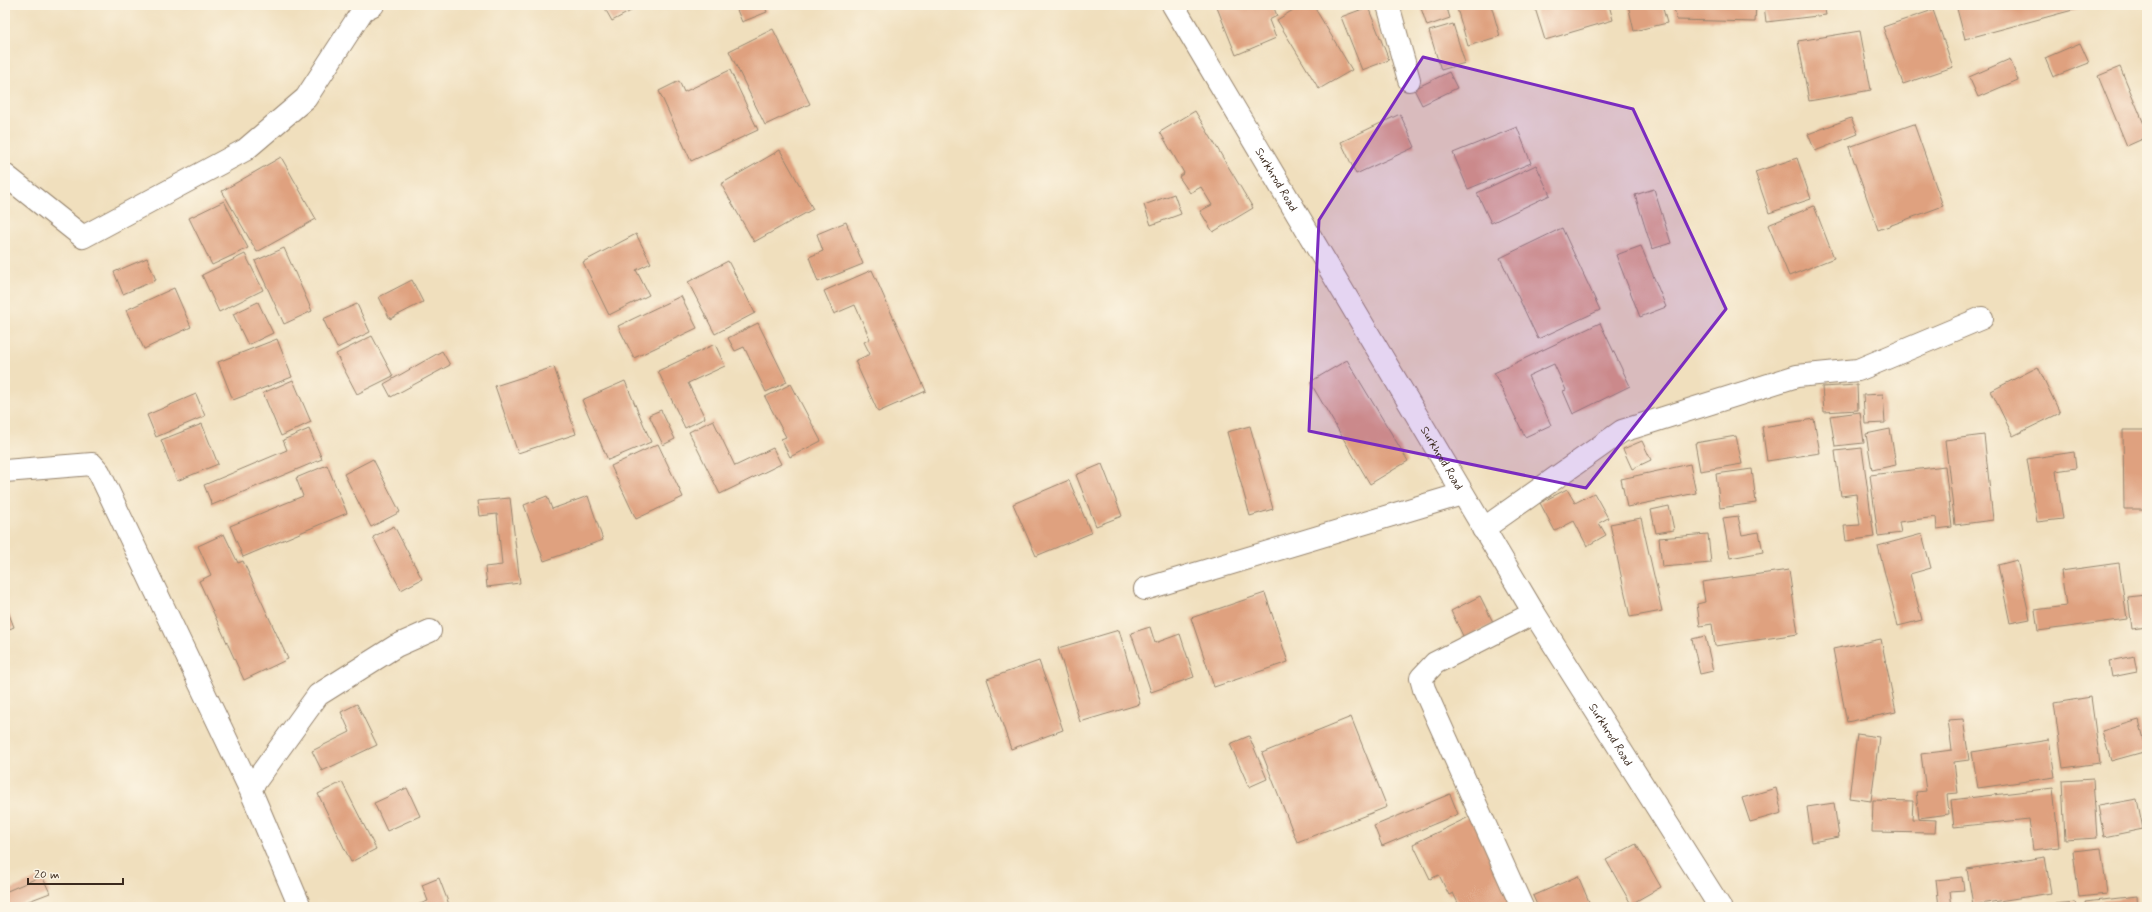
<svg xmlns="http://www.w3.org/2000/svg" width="2152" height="912" viewBox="0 0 2152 912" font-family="Mynerve,sans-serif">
	<rect width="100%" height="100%" fill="#fcf5e5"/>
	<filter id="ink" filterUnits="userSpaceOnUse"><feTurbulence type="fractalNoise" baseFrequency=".025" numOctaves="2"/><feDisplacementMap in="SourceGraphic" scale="8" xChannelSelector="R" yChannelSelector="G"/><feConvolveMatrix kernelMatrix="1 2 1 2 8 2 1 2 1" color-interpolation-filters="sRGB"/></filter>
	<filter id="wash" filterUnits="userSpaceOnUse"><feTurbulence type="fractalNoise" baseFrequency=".012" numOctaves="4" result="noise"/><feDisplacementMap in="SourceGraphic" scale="16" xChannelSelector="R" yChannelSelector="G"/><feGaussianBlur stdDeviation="0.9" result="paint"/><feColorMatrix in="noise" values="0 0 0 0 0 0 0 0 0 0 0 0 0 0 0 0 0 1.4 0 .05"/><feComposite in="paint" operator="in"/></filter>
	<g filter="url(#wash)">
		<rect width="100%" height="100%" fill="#f0dfbd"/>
		<g id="blocks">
			<path fill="#dfa17f" d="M603 5H642L612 21Z
				M735 5H764L767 12 742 22Z
				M1216 5H1273L1277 16 1269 20 1276 38 1236 55Z
				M1301 5H1313L1352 70 1319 89 1277 20Z
				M1420 5H1446L1450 18 1427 26Z
				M1456 5H1491L1500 36 1468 46Z
				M1534 5H1609L1613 20 1545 40Z
				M1628 5H1662L1667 23 1634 31Z
				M1673 5H1756L1755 22 1677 20Z
				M1764 5H1824L1826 15 1766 22Z
				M1956 5H2084V7L1965 39Z
				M1368 7 1389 60 1362 70 1341 17Z
				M1933 10 1953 67 1903 84 1883 27Z
				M1453 24 1465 63 1441 70 1429 31Z
				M773 29 810 104 765 125 729 51Z
				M1860 31 1871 90 1809 101 1798 41Z
				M2080 43 2089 63 2053 77 2045 58Z
				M2010 59 2018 80 1978 97 1969 77Z
				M2120 67 2147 131V137L2127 146 2098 76Z
				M730 70 758 130 691 161 659 91 679 81 684 92Z
				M1449 72 1457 88 1422 105 1414 89Z
				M1195 111 1253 208 1213 232 1200 211 1212 205 1201 187 1190 193 1179 177 1184 173 1160 132Z
				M1400 114 1415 147 1356 174 1341 142Z
				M1851 118 1858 134 1815 151 1808 134Z
				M1914 124 1943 206 1878 230 1849 147Z
				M1517 127 1531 163 1468 189 1453 153Z
				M780 150 813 209 754 242 721 184Z
				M281 157 316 219 257 252 222 191Z
				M1797 158 1811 199 1769 213 1755 172Z
				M1536 165 1550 195 1491 223 1477 193Z
				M1654 189 1671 243 1652 249 1635 195Z
				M1174 194 1181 214 1151 225 1144 205Z
				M224 201 248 248 212 265 189 218Z
				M1814 206 1834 258 1789 276 1768 225Z
				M846 222 863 264 818 282 809 257 823 251 817 234Z
				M1562 228 1600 310 1538 339 1500 258Z
				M636 234 651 263 636 270 649 295 609 315 583 262Z
				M1641 246 1666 307 1640 317 1616 255Z
				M284 248 312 311 284 324 255 261Z
				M245 254 263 290 219 312 202 275Z
				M147 258 156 280 123 294 114 272Z
				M728 261 755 313 715 334 688 282Z
				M872 270 926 391 878 412 855 361 870 354 864 342 870 339 855 305 834 314 824 291Z
				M412 280 423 302 390 319 379 297Z
				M174 288 191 327 144 349 126 310Z
				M681 296 697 328 634 358 618 326Z
				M258 302 273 333 248 345 233 314Z
				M357 304 370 332 337 348 323 319Z
				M758 323 787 382 766 392 744 347 735 351 728 338Z
				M1600 323 1630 386 1573 414 1563 391 1566 390 1554 364 1528 376 1551 425 1525 437 1494 373Z
				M372 336 393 376 357 394 336 354Z
				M277 339 292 377 233 400 218 362Z
				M715 344 725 366 688 383 705 418 685 428 658 371Z
				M442 351 450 365 391 397 384 384Z
				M1347 360 1408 461 1370 484 1310 382Z
				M554 367 576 434 518 453 495 386Z
				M2038 367 2060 413 2013 436 1991 391Z
				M293 380 311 422 281 436 263 393Z
				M625 381 651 442 608 460 582 400Z
				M791 384 821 441 790 457 781 439 786 437 765 397Z
				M1857 385 1858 410 1824 412 1822 387Z
				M196 394 205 416 156 437 147 415Z
				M1883 394 1885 423 1865 424 1863 395Z
				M661 410 675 439 663 445 649 415Z
				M1860 412 1864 443 1835 446 1830 416Z
				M1814 419 1820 453 1767 461 1762 427Z
				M713 420 735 466 773 448 781 464 720 494 689 432Z
				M202 424 218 464 177 481 161 440Z
				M1250 426 1273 509 1250 516 1227 432Z
				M309 429 322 459 212 505 204 485 287 450 283 440Z
				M1890 429 1896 465 1872 470 1866 434Z
				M2123 430H2147V509H2124Z
				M1984 435 1993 520 1955 525 1945 440Z
				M1736 436 1742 464 1700 471 1695 443Z
				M1642 441 1651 460 1632 469 1623 449Z
				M658 444 683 497 636 519 611 466Z
				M1862 448 1874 537 1846 541 1844 526 1860 525 1856 494 1841 496 1835 451Z
				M2074 452 2076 468 2056 471 2063 519 2037 522 2027 459Z
				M373 459 400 512 371 527 344 474Z
				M1102 464 1122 516 1096 526 1076 475Z
				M1690 464 1696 493 1627 507 1621 479Z
				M327 465 347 513 243 557 230 526 303 496 296 478Z
				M1945 466 1952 527 1937 529 1936 517 1899 522 1901 533 1878 536 1870 475Z
				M1752 469 1756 503 1720 508 1716 474Z
				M1069 480 1091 533 1036 556 1013 504Z
				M1567 489 1575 503 1594 493 1608 518 1599 523 1606 535 1587 546 1574 521 1555 531 1540 503Z
				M547 496 552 509 588 496 603 540 544 561 524 505Z
				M510 498 520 583 487 587 485 567 502 565 497 514 479 516 477 501Z
				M1669 506 1674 530 1656 533 1651 510Z
				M1738 516 1742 535 1759 532 1763 552 1730 558 1723 518Z
				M1641 518 1662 611 1630 617 1610 524Z
				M394 526 422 579 401 590 373 537Z
				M224 534 238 563 243 561 288 659 244 680 199 581 211 575 198 546Z
				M1708 534 1711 563 1662 567 1659 538Z
				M1922 534 1931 568 1910 574 1922 620 1898 626 1878 546Z
				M2017 560 2030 619 2010 623 1998 565Z
				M2119 563 2127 619 2038 631 2035 610 2066 606 2061 571Z
				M1789 570 1798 634 1715 646 1712 624 1700 626 1697 604 1705 602 1702 582Z
				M1265 593 1288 662 1214 687 1191 618Z
				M2147 595V627L2132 629 2128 597Z
				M1480 596 1494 624 1464 638 1451 611Z
				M5 604 14 627 5 631Z
				M1150 627 1155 643 1180 634 1194 677 1151 692 1131 633Z
				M1119 630 1140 704 1080 722 1058 648Z
				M1705 636 1713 671 1700 674 1692 639Z
				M1881 639 1896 712 1847 722 1833 649Z
				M2134 656 2137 672 2112 677 2109 661Z
				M1039 661 1063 730 1011 749 987 679Z
				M2091 697 2100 763 2063 768 2054 703Z
				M357 704 377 745 322 771 312 751 350 732 341 712Z
				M1351 717 1387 807 1297 842 1262 753Z
				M1963 719 1969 760 1954 762 1958 793 1947 794 1949 814 1919 818 1916 792 1926 791 1921 754 1952 750 1948 720Z
				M2139 720 2147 751 2111 761 2102 731Z
				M1857 734 1879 737 1871 801 1849 798Z
				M1249 736 1267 779 1249 787 1230 744Z
				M2049 740 2055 777 1978 788 1972 752Z
				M2093 779 2097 838 2065 840 2062 781Z
				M342 782 376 849 351 862 318 794Z
				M407 788 420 816 387 831 374 803Z
				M1776 788 1782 813 1750 822 1742 798Z
				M2053 788 2059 847 2033 850 2029 819 1954 827 1951 800Z
				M1450 794 1458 814 1382 846 1374 826Z
				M2137 799 2143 829 2104 837 2098 806Z
				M1873 800 1913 801 1912 819 1936 820 1935 833 1872 832Z
				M1834 803 1839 837 1812 842 1807 807Z
				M1471 816 1518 907H1460L1453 893 1449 895 1439 875 1430 879 1413 844Z
				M1636 844 1661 887 1631 904 1606 860Z
				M2101 848 2107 894 2079 897 2073 851Z
				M2045 857 2051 893 1973 905 1967 869Z
				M42 876 50 893 13 907H5V892Z
				M1578 876 1590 904 1583 907H1538L1533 896Z
				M1962 877 1964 890 1950 891 1952 907H1939L1936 880Z
				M439 878 450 907H412L428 901 422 885Z
				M2137 896 2138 907H2086L2085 902Z
				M2075 902 2076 907H2031V906Z"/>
		</g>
	</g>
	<g filter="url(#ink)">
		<use href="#blocks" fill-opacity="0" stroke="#96846e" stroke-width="1"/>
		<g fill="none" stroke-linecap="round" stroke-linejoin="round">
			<defs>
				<path id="street" d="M1388 5 1409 80
					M5 175 83 237 245 150 306 98 363 10 373 5
					M5 471 92 464 99 472 250 789 300 907
					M1483 529 1622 431 1797 376 1858 370 1982 318
					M1145 589 1462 494
					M250 789 318 695 396 646 430 631
					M1522 907 1424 689 1421 678 1435 663 1534 613"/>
				<g id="primary">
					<path id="s1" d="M1173 5 1534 613 1720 907"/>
				</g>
			</defs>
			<use href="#street" stroke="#96846e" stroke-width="24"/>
			<use href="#primary" stroke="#96846e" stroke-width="24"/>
			<use href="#street" stroke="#fff" stroke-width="22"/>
			<use href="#primary" stroke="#fff" stroke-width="22"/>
		</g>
	</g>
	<path fill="#7b2cbf" fill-opacity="0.2" stroke="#7b2cbf" stroke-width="3" stroke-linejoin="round" d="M1423 57 1633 109 1726 309 1586 488 1309 431 1319 220Z"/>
	<g text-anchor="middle" stroke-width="3.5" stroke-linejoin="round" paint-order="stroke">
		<g font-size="12" fill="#3b2a1e" stroke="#fcf5e5">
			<text dy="4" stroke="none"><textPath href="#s1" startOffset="203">Surkhrod Road</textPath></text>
			<text dy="4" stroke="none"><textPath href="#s1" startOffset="527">Surkhrod Road</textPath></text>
			<text dy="4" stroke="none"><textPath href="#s1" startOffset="851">Surkhrod Road</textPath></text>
		</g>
	</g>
	<rect width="2152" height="912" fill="none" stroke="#fcf5e5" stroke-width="20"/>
	<path d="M28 878v6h95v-6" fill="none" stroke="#3b2a1e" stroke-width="2"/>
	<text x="34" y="878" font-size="12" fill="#3b2a1e" stroke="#fcf5e5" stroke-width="3" paint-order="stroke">20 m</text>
</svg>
